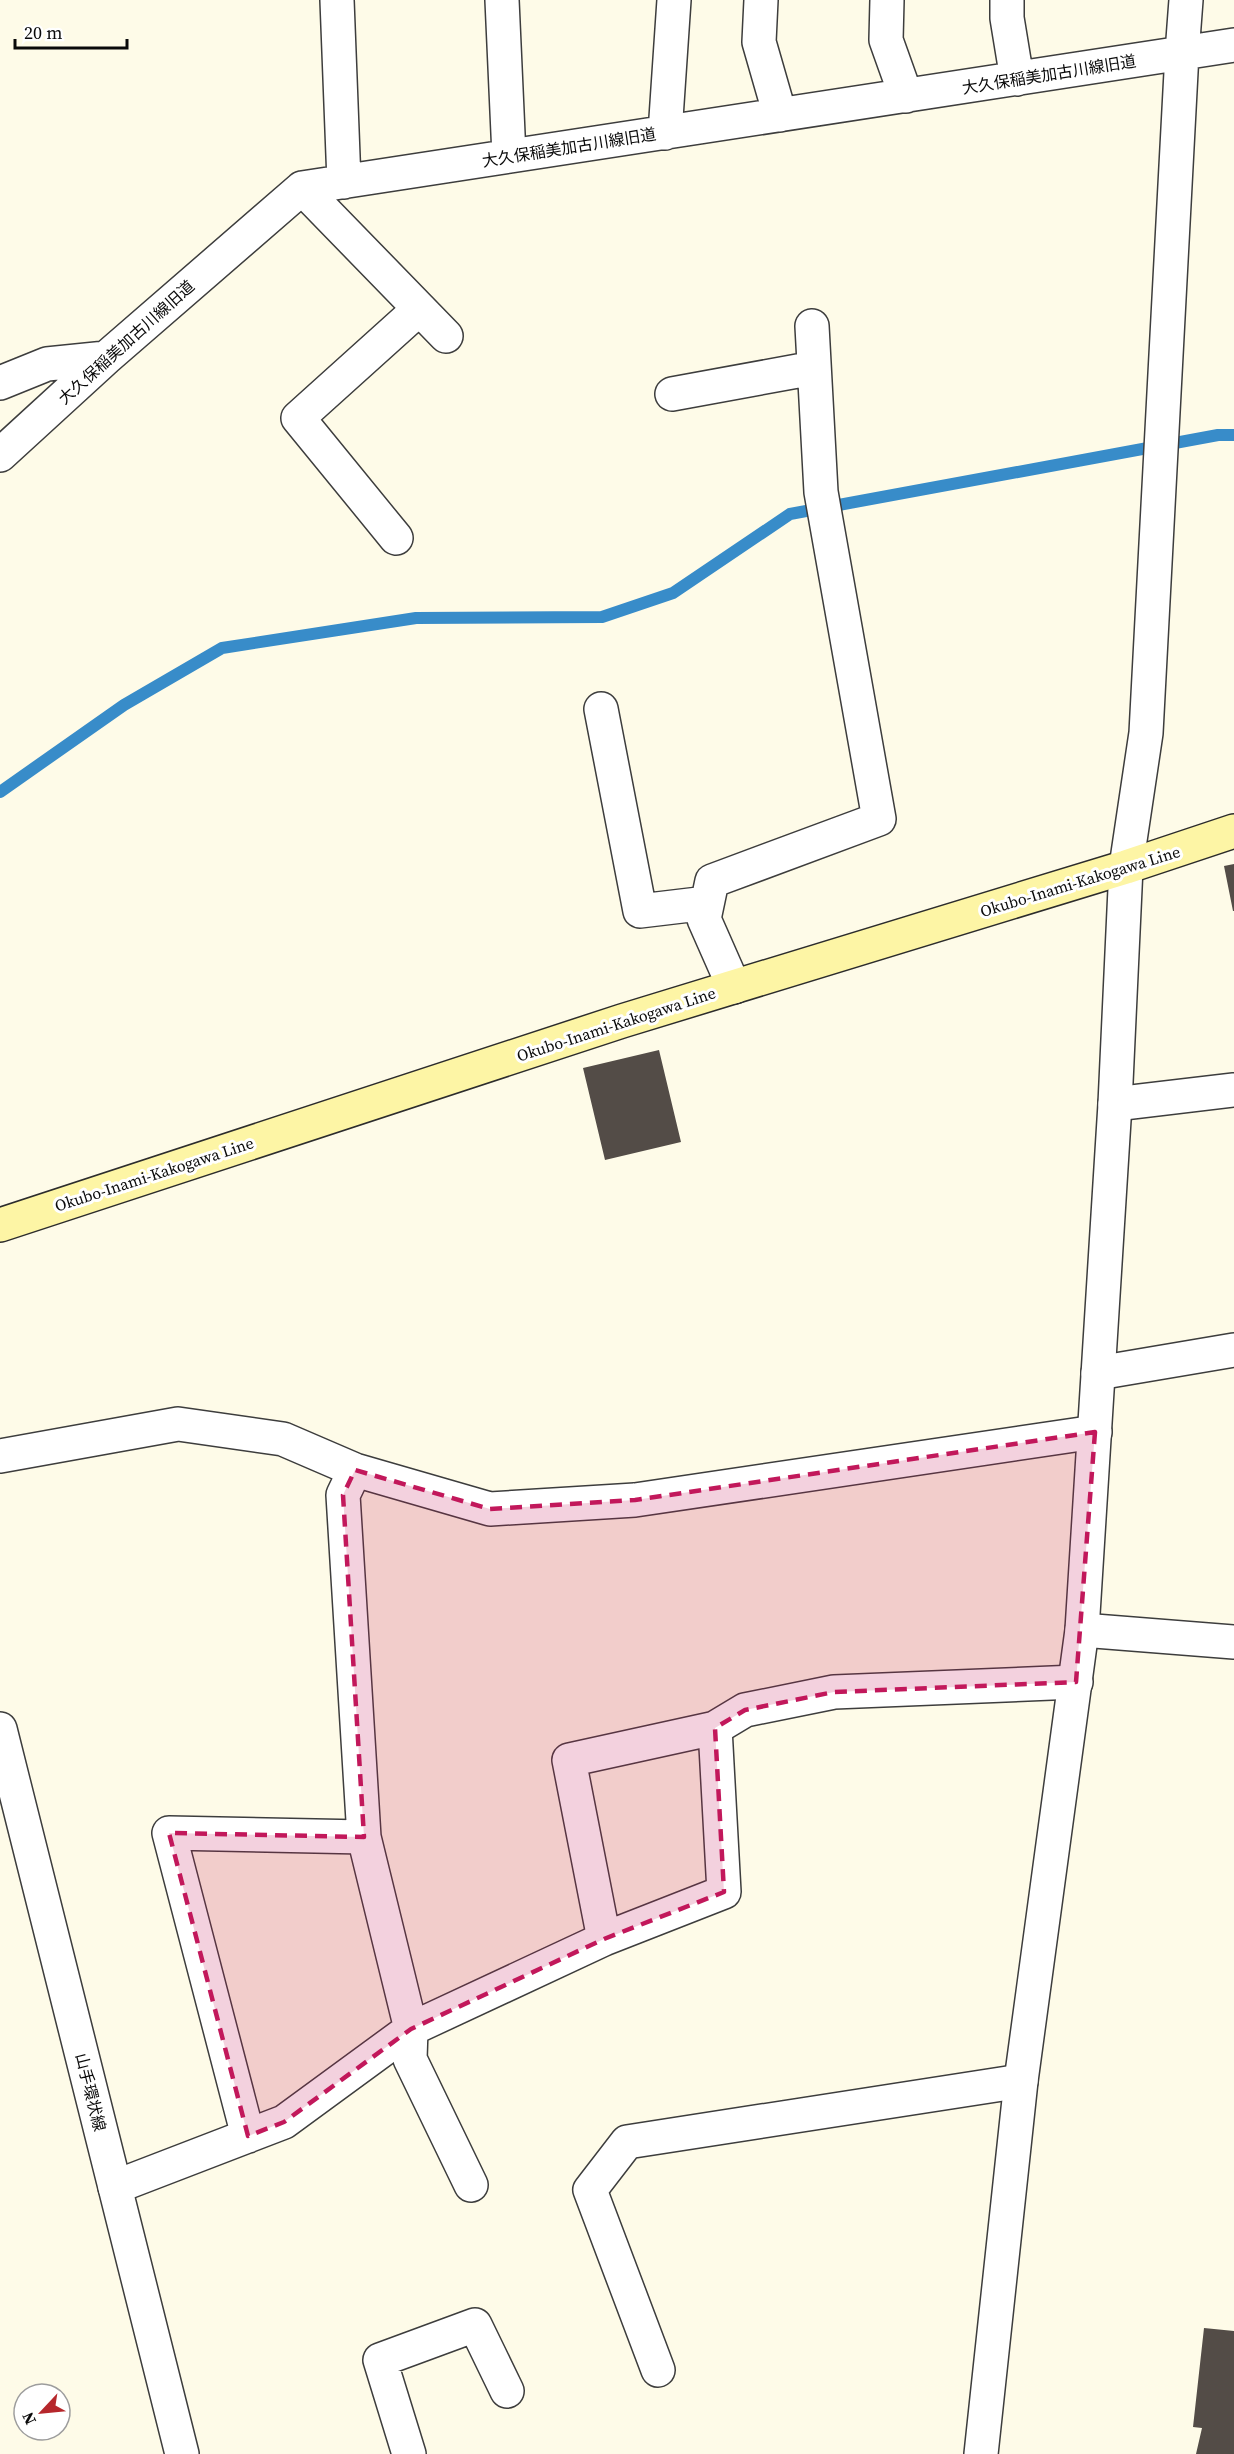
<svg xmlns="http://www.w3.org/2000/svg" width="1234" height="2454" viewBox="0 0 1234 2454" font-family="'Source Serif 4','Noto Sans JP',serif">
	<rect width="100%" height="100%" fill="#fefbe8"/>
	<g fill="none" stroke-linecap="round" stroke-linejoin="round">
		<path stroke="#388cc9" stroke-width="12" d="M0 792 124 705 222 648 416 618 602 617 673 593 790 514 1218 435H1234"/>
	</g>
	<path fill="#534c47" d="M1234 864V911H1233L1224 866Z
		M659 1050 681 1142 605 1160 583 1068Z
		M1204 2328 1234 2331V2454H1196L1202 2428 1193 2427Z"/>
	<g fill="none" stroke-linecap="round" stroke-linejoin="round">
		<defs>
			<path id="minor" d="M337 0 344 182
				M502 0 509 156
				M761 0 759 42 780 115
				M887 0 886 40 906 96
				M1007 0V18L1017 79
				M665 133 674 0
				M302 188 446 336
				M0 383 47 364 106 358
				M672 394 814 368
				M0 455 106 358 302 188 1234 45
				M396 538 298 418 419 309
				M601 709 640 911 707 903
				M1126 867 1146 733 1182 53 1186 0
				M734 987 704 919 712 881 879 819 821 492 812 326
				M1115 1104 1234 1090
				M1098 1373 1234 1350
				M0 1456 178 1424 283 1439 355 1470 490 1509 635 1500 1095 1432
				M355 1470 343 1495 364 1837 411 2029 410 2059 471 2185
				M1082 1630 1234 1642
				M604 1939 569 1760 715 1728 745 1710 834 1692 1076 1682
				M248 2136 169 1833 364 1837
				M115 2187 284 2122 411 2029 604 1939 724 1892 715 1728
				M658 2370 590 2190 627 2142 1021 2081
				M409 2454 380 2360 475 2325 507 2391"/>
			<path id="tertiary" d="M0 1729 182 2454
				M981 2454 1021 2081 1082 1630 1115 1104 1126 867"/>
			<path id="secondary" d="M0 1225 622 1021 1126 867 1234 831"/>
		</defs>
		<use href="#minor" stroke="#3d3d3d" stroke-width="36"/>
		<use href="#tertiary" stroke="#3d3d3d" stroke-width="36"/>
		<use href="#secondary" stroke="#2c2c2c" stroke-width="36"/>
		<use href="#minor" stroke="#fff" stroke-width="33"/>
		<use href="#tertiary" stroke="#fff" stroke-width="33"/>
		<use href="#secondary" stroke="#fdf5a5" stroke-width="33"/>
	</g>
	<path fill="#c2185b" fill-opacity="0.2" stroke="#c2185b" stroke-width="4.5" stroke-dasharray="12 8" stroke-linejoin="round" d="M1095 1432 1076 1682 834 1692 745 1710 715 1728 724 1892 604 1939 411 2029 284 2122 248 2136 169 1833 364 1837 343 1495 355 1470 490 1509 635 1500Z"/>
	<g text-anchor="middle" stroke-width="6" stroke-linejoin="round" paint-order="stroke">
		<g font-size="16" fill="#0a0a0a" stroke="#fff">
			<text transform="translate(1049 74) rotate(-9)" y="6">大久保稲美加古川線旧道</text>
			<text transform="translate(569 147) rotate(-9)" y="6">大久保稲美加古川線旧道</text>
			<text transform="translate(126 342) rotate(-42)" y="6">大久保稲美加古川線旧道</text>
			<text transform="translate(1080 881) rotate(-17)" y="6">Okubo-Inami-Kakogawa Line</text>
			<text transform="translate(616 1024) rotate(-18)" y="6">Okubo-Inami-Kakogawa Line</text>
			<text transform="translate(154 1174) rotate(-18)" y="6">Okubo-Inami-Kakogawa Line</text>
			<text transform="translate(91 2092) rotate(76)" y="6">山手環状線</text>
		</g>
	</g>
	<g transform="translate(42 2412) rotate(244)"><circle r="28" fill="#ffffff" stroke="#9d9d9d" stroke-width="1.5"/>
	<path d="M0-4.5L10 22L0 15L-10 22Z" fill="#b6272b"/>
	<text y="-9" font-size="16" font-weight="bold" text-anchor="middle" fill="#0a0a0a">N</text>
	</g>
	<path d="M15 39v9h112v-9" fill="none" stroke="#0a0a0a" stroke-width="3"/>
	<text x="24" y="39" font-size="18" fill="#0a0a0a" stroke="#ffffff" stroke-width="4.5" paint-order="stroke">20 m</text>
</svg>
